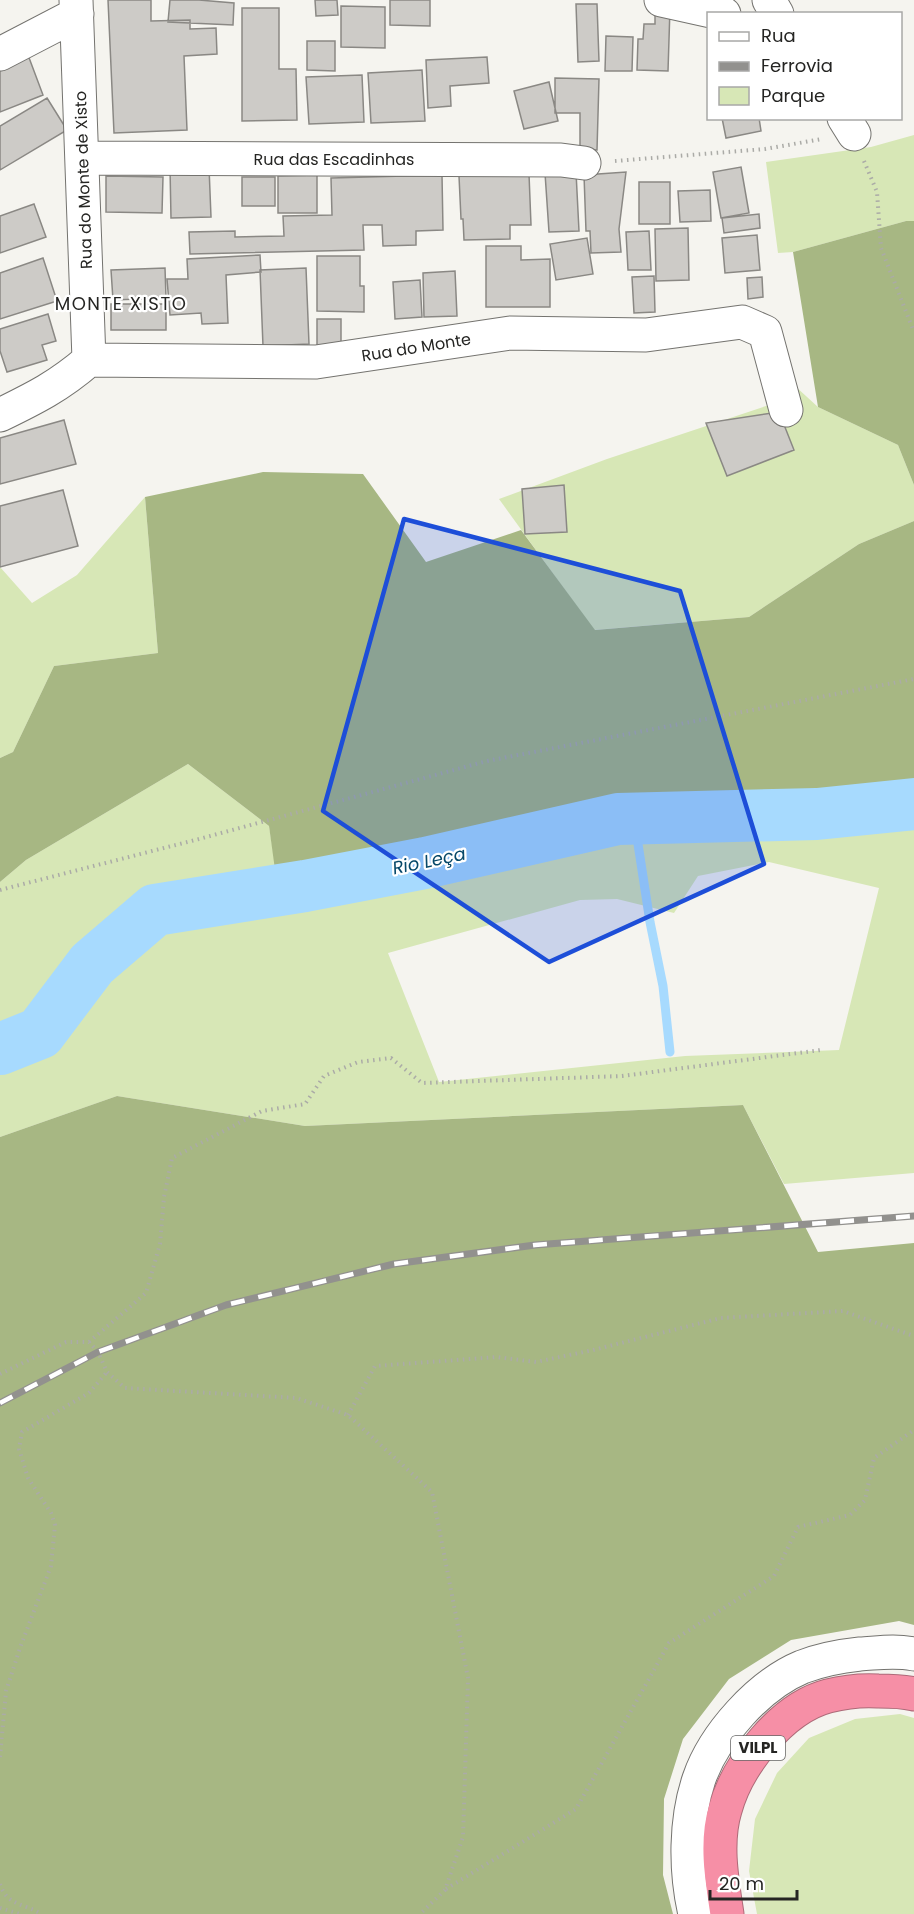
<svg xmlns="http://www.w3.org/2000/svg" width="914" height="1914" viewBox="0 0 914 1914" font-family="Poppins,sans-serif">
	<rect width="100%" height="100%" fill="#f5f4ef"/>
	<path fill="#d7e7b6" fill-rule="evenodd" d="M914 135V221H906L793 252 778 253 766 162 871 147Z
		M795 386 818 407 898 445 914 485V521L859 544 749 617 594 630 499 499 607 459 769 405Z
		M145 497 158 653 54 666 13 752 0 758V567L32 603 77 575Z
		M188 764 269 826 277 877 611 810 762 808 755 831 914 812V1173L784 1184 743 1105 305 1126 117 1096 0 1137V882L26 860ZM769 862 879 888 839 1050 685 1056 439 1082 388 953 580 900 617 899 674 913 698 876Z
		M900 1714 914 1718V1914H757L749 1871 755 1819 777 1773 809 1738 855 1719Z"/>
	<path fill="#a7b783" d="M906 221H914V485L898 445 818 407 793 252Z
		M263 472 363 474 426 562 521 530 595 630 749 617 859 544 914 521V796L762 808 611 810 276 877 269 826 188 764 26 860 0 882V758L13 752 54 666 158 653 145 497Z
		M117 1096 305 1126 743 1105 818 1252 914 1243V1625L899 1621 791 1640 729 1679 683 1739 664 1799 663 1875 673 1914H0V1137Z"/>
	<path fill="#a7dafe" d="M914 796V812L754 831 762 808Z"/>
	<g fill="none" stroke-linecap="round" stroke-linejoin="round">
		<path stroke="#a7dafe" stroke-width="9" d="M634 818 650 922 663 986 670 1052"/>
		<path stroke="#a7dafe" stroke-width="52" d="M0 1049 40 1033 92 964 155 910 305 886 425 863 618 819 817 814 914 804"/>
	</g>
	<path fill="#cdcbc7" stroke="#8a8884" stroke-width="1.5" d="M108 0H151V21L190 20V29L216 28 217 54 184 56 187 130 114 133Z
		M170 0H199L234 3 233 25 168 22Z
		M315 0H337L338 15 316 16Z
		M390 0H430V26L390 25Z
		M576 4H597L599 61 578 62Z
		M341 6 385 7V48L341 47Z
		M655 7 670 8 668 71 637 70 638 39H643L644 24H655Z
		M242 8H279V69H296L297 120 242 121Z
		M606 36 633 37 632 71H605Z
		M307 41H335V71L307 70Z
		M28 55 43 95 0 112V66Z
		M487 57 489 83 450 86 451 106 428 108 426 60Z
		M422 70 425 121 371 123 368 73Z
		M362 75 364 122 309 124 306 77Z
		M555 78 599 79 597 150 580 149V113H555Z
		M549 82 558 121 524 129 514 91Z
		M47 98 67 130 0 170V126Z
		M722 118H759L761 131 726 138Z
		M209 167 211 217 171 218 170 168Z
		M741 167 749 213 721 218 713 172Z
		M576 172 579 231 549 232 545 173Z
		M626 172 619 229 621 252 591 253 590 231H586L584 175Z
		M529 174 531 225H510V239L464 240 463 219H461L459 176Z
		M317 175V213H278V176Z
		M442 175 443 230 416 231V245L383 246 382 225H363L364 250 190 254 189 232 235 231V237L284 236 283 216 332 215 331 178Z
		M106 176 163 177 162 213 106 212Z
		M242 177H275V206H242Z
		M639 182H670V224H639Z
		M710 190 711 221 680 222 678 191Z
		M34 204 46 237 0 253V216Z
		M759 214 760 228 724 233 722 218Z
		M688 228 689 280 656 281 655 229Z
		M649 231 651 270H628L626 232Z
		M757 235 760 270 725 273 722 238Z
		M587 238 593 274 556 280 550 244Z
		M486 246H521V260L550 259V307H486Z
		M260 255 261 272 226 275 228 323 202 324 201 313 170 315 167 279H188L187 259Z
		M317 256H360V286H364V312L317 311Z
		M43 258 57 301 0 319V273Z
		M165 268 166 298 113 300 111 270Z
		M306 268 309 344 263 346 260 270Z
		M455 271 457 316 424 317 423 273Z
		M654 276 655 312 634 313 632 277Z
		M762 277 763 297 748 299 747 278Z
		M420 280 422 317 395 319 393 282Z
		M111 304H166V330H111Z
		M48 314 56 341 42 345 47 360 7 372 0 351V329Z
		M317 319H341V347L317 346Z
		M779 412 794 450 727 476 706 423Z
		M64 420 76 464 0 484V438Z
		M564 485 567 532 525 534 522 489Z
		M63 490 78 546 0 567V506Z"/>
	<g fill="none" stroke-linecap="round" stroke-linejoin="round">
		<defs>
			<path id="minor" d="M76 0 89 360
				M661 0 724 14
				M769 0 777 14
				M0 54 77 14
				M844 118 854 134
				M83 158 561 160 584 163
				M0 415C35 398 59 386 89 360L316 362 510 333 646 335 742 322 765 332 786 410
				M695 1914C685 1871 685 1820 699 1779 714 1735 759 1685 802 1667 820 1660 841 1656 860 1654 878 1653 895 1650 914 1654"/>
			<path id="highway" d="M727 1914C722 1881 715 1843 725 1810 737 1765 782 1708 828 1696 844 1692 862 1690 878 1691 890 1691 902 1691 914 1694"/>
		</defs>
		<use href="#minor" stroke="#74736f" stroke-width="35"/>
		<use href="#highway" stroke="#ad6a78" stroke-width="35"/>
		<path stroke="#ababa7" stroke-width="4" stroke-dasharray="1.5 4.5" stroke-linecap="butt" d="M615 161 765 149 822 139
			M864 161 877 192 881 248 914 332
			M0 890 199 839 487 761 914 679
			M89 1342 146 1293 160 1244 164 1197 172 1158 262 1111 305 1104 324 1076 358 1062 391 1058 422 1083 622 1076 821 1050
			M0 1374 66 1342H89L98 1352 107 1372 125 1388 296 1398 348 1415 432 1492 468 1678 463 1837 445 1890 420 1914
			M348 1415 375 1366 497 1357 536 1362 593 1350 721 1318 843 1311 914 1336
			M0 1757 6 1691 20 1648 51 1566 55 1525 51 1513 28 1478 19 1449 22 1432 89 1393 107 1372
			M0 1884C7 1906 24 1903 41 1914
			M446 1889 576 1809 669 1643 774 1576 798 1527 850 1515 865 1500 874 1458 914 1430
			M0 1908 20 1914"/>
		<use href="#minor" stroke="#fff" stroke-width="33"/>
		<use href="#highway" stroke="#f68fa6" stroke-width="33"/>
		<defs>
			<path id="rail" d="M0 1403 98 1352 226 1305 394 1264 535 1245 914 1216"/>
		</defs>
		<use href="#rail" stroke="#92918e" stroke-width="7"/>
		<use href="#rail" stroke="#fff" stroke-width="4.5" stroke-dasharray="14" stroke-linecap="butt"/>
	</g>
	<path fill="#1d4ed8" fill-opacity="0.2" stroke="#1d4ed8" stroke-width="4.5" stroke-linejoin="round" d="M404 519 680 591 764 864 549 962 323 811Z"/>
	<g text-anchor="middle" stroke-width="4.5" stroke-linejoin="round" paint-order="stroke">
		<rect fill="#fff" stroke="#666665" stroke-width="1.5" x="731" y="1736" width="54" height="24" rx="4.5"/>
		<g font-size="15" font-weight="bold" fill="#252523">
			<text x="758" y="1753">VILPL</text>
		</g>
		<g font-size="16" fill="#252523" stroke="#fff">
			<text x="334" y="165">Rua das Escadinhas</text>
			<text transform="translate(83 180) rotate(-92)" y="6">Rua do Monte de Xisto</text>
			<text transform="translate(416 347) rotate(-9)" y="6">Rua do Monte</text>
		</g>
		<g font-size="18" letter-spacing="1.5" fill="#252523" stroke="#fff">
			<text x="121" y="310">MONTE XISTO</text>
		</g>
		<g font-size="18" font-style="italic" fill="#064869" stroke="#fff">
			<text transform="translate(429 861) rotate(-12)" y="6">Rio Leça</text>
		</g>
	</g>
	<rect x="707" y="12" width="195" height="108" fill="#ffffff" stroke="#a8a8a7" stroke-width="1.5"/>
	<rect x="719" y="32" width="30" height="9" fill="#ffffff" stroke="#a8a8a7" stroke-width="1.5"/>
	<text x="761" y="42" font-size="18" fill="#252523">Rua</text>
	<rect x="719" y="62" width="30" height="9" fill="#92918e" stroke="#a8a8a7" stroke-width="1.5"/>
	<text x="761" y="72" font-size="18" fill="#252523">Ferrovia</text>
	<rect x="719" y="87" width="30" height="18" fill="#d7e7b6" stroke="#a8a8a7" stroke-width="1.5"/>
	<text x="761" y="102" font-size="18" fill="#252523">Parque</text>
	<path d="M710 1890v9h87v-9" fill="none" stroke="#252523" stroke-width="3"/>
	<text x="719" y="1890" font-size="18" fill="#252523" stroke="#ffffff" stroke-width="4.5" paint-order="stroke">20 m</text>
</svg>
